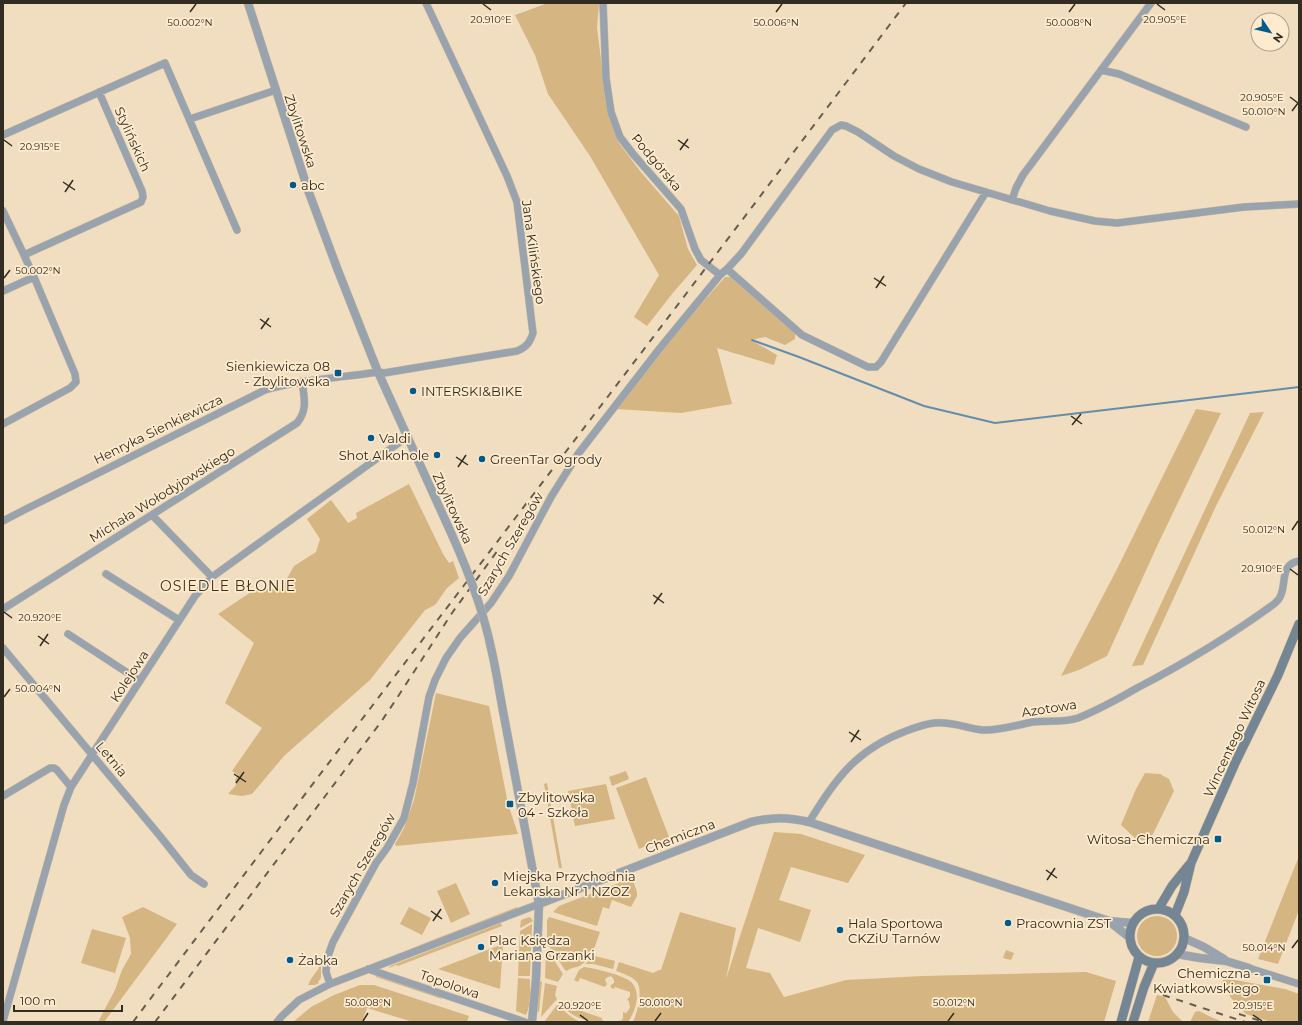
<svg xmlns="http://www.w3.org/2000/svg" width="1302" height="1025" viewBox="0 0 1302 1025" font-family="Montserrat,sans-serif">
	<rect width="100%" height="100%" fill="#f1dec1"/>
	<path fill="#d5b582" d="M548 3H599L597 28 607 106 615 134 619 143 640 171 679 216 688 249 697 265 672 294 647 326 634 317 659 275 590 156 548 94 535 55 515 15Z
		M725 277H733L795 331V339L785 345 765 337 751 340 777 355 774 365 717 348 732 404 681 413 615 409 666 344Z
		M1196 409 1221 413 1158 544 1107 656 1079 670 1061 676 1116 571Z
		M1264 412 1216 506 1143 665 1132 666 1250 413Z
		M409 484 443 554 449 563 453 561 459 578 447 588 435 605 425 610 370 680 284 756 252 794 242 796 228 794 236 785 235 780 238 775 232 771 262 728 225 703 254 643 218 614 257 588 281 589 294 566 316 552 320 539 307 519 331 500 348 523 357 518 356 513Z
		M436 693 489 706 508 804 518 834 396 846 395 844 404 828 414 800Z
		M626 771 629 779 612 786 609 777Z
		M1145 773 1160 774 1169 779 1174 791 1149 842 1135 838 1121 825 1136 789Z
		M646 777 669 837 639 849 616 788Z
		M547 783 562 868H559L544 784Z
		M606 784 615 819 575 826 568 791Z
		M774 832 801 834 865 855 848 883 791 867 779 900 811 910 800 942 758 928 746 968 770 973 784 997 846 980 922 976 1086 972 1116 981 1104 1022H633C637 1013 644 989 636 981 631 976 622 973 616 971L619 962 653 973 659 970H661L680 912 736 928 726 979Z
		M1299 856V910L1278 964 1258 959Z
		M632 878 637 892V896L631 907 612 900 609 909 603 907 597 926 553 912 559 906Z
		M456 883 470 914 451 923 437 891Z
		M143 907 177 924 104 1022H98L115 990 122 970 131 954 130 938 122 917Z
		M409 907 431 918 422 935 400 924Z
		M517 907V909L434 941 412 948Z
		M1137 936a20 20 0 1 1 40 0a20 20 0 1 1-40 0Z
		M529 917 531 918 533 921 520 928 521 920Z
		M549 917 600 932C596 943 592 959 581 965 576 968 571 967 567 971L565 970 549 946H547V920Z
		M501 923 502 926 398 966 396 965 389 968 390 966Z
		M532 924 530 976H518L520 931Z
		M92 929 126 938 115 973 81 963Z
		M503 944 500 989 438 969Z
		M546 950 548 951 563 974 558 982 545 978Z
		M1006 950 1014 953 1011 960 1003 958Z
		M595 956 615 961 613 969 593 964H585Z
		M318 966H321V978L318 982 319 983 315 985H308L311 979 319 968Z
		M584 967C594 968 628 976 633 984 641 995 635 1012 628 1022H619V1020L621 1021 623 1018V1012L626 1013 630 1008 629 1001 627 1000 630 996V992L615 987 614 989 611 988V985L614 983V980L611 976 606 978 605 980 607 984 605 987 583 979 580 978 578 982 574 980 579 970Z
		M375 975 439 996 442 999 376 977Z
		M518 978 530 979C530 990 531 1005 526 1015L516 1011Z
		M1224 978 1285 989 1299 994V1022H1271L1246 1014 1231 998 1222 983Z
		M539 981 542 982 539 1012 536 1011Z
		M545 983 557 986 555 995 557 999 541 1017Z
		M360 985H374L469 1016 467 1022H413L367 1008 362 1022H293L311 1007 334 995Z
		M1157 995 1165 997 1173 1012 1183 1022H1148Z
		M557 1005H559C565 1013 571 1017 580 1022H544Z
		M564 1005 602 1018V1020L606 1022C589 1022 575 1020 563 1006Z
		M1199 1011 1211 1017 1223 1022H1190L1195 1012Z"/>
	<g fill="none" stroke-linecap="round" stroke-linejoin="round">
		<path stroke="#638dac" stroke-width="2" d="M752 340 799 357 924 406 995 423 1299 387"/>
		<defs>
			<path id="minor" d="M603 3 606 78 611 112 620 137 633 154 681 209 695 249 701 260 720 275
				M1101 70 1119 74 1246 127
				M190 119 276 90
				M3 135 165 63 237 230
				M1012 200 1016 188 1023 175 1151 3
				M3 211 24 255
				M727 269 802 335 868 367H876L881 362 986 192
				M3 291 34 277 24 255 141 202 143 197 142 191 99 92
				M3 424 70 388 76 382 75 374 34 277
				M152 515 212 577
				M3 521 26 509 265 390C302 379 340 378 378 372L384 373 517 351C527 347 530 342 533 333L517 202 507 176 426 3
				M106 574 179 620
				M3 609 297 423C308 410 304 397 302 381
				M68 634 140 681
				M3 648 160 836 191 875 204 884
				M3 796 50 768H54L57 770 71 787
				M809 822C836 779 855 750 906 731 914 728 925 724 934 723 951 721 966 728 982 730 1000 731 1016 725 1033 722 1048 720 1063 723 1078 718 1098 710 1118 699 1137 688 1185 663 1230 636 1274 604 1276 602 1279 600 1280 597 1287 585 1279 564 1299 561
				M1249 968 1299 984
				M368 969 525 1022
				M330 984 326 972 327 959 333 942 376 863 387 848 404 818 413 783 429 697 435 680 446 658 460 638 491 603 509 576 551 497 578 454 660 348 720 275 727 269 741 254 832 130 841 125 846 126 858 132 894 156 919 169 952 182 1050 211 1095 221 1117 223 1244 207 1299 204
				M3 1021 64 805 71 787 195 596 212 577 277 530 407 437
				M277 1022 282 1016 299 1000 330 984 539 904"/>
			<path id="tertiary" d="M248 3 308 190 337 268 378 372 452 535
				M503 711 539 904 536 979 532 1022
				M539 904 751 822C773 817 787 817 809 822L1109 921 1132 923
				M1110 922 1129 937
				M1184 938 1204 947 1224 959
				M1177 954 1200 958 1226 961 1249 968"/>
			<path id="secondary" d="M1159 908 1172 886 1189 865
				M1130 936a27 27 0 1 1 54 0a27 27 0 1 1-54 0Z
				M1175 915 1184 892 1191 863 1236 761 1278 675 1299 624
				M1121 1022 1139 957
				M1133 1022 1144 987 1154 963"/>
		</defs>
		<use href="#minor" stroke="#cbbaa1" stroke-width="8"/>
		<use href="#tertiary" stroke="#cbbaa1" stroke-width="9"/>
		<use href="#secondary" stroke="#cbbaa1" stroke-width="10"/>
		<use href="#minor" stroke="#98a3ad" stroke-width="7"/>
		<use href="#tertiary" stroke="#98a3ad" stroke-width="8"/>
		<use href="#secondary" stroke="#748593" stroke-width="9"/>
		<path stroke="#685e4e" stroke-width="2" stroke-dasharray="7 7" stroke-linecap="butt" d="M1163 995 1245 1022
			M1239 1014 1264 1022
			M133 1022C389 681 650 344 906 3
			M155 1022 381 722 397 698 452 613 498 550"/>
		<defs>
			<path id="tertiary-bridge" d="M452 535C468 571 483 609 491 648 496 669 499 690 503 711"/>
		</defs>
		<use href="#tertiary-bridge" stroke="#cbbaa1" stroke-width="9" stroke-linecap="butt"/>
		<use href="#tertiary-bridge" stroke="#98a3ad" stroke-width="8"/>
	</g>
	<path fill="none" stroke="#332c21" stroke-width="1.5" d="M483 4 491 10M1157 4 1165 10M190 12 196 4M776 12 782 4M1069 12 1075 4M1290 97 1298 103M1292 111 1298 103M4 140 12 146M678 140 689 148M680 150 688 139M63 182 75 190M65 192 73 180M4 278 10 270M874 278 886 286M876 288 884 276M260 319 271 327M261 329 269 318M1071 416 1082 424M1072 425 1081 414M456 457 468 465M458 467 466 455M1292 530 1298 521M1290 569 1298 575M653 595 664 603M654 604 662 593M4 612 12 618M38 636 49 644M40 646 48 634M4 697 10 689M849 732 861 740M851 742 859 730M234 774 246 782M236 783 244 772M1046 870 1057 878M1047 880 1055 868M431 911 442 919M433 921 441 909M1292 948 1298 940M580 1015 588 1021M1253 1015 1262 1021M363 1021 368 1013M655 1021 661 1013M948 1021 954 1013"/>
	<g fill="#025a8c" stroke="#feebce" stroke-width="1.5">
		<circle cx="293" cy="185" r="4"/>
		<rect x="334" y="369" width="8" height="8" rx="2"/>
		<circle cx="413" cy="391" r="4"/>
		<circle cx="371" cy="438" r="4"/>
		<circle cx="437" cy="455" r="4"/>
		<circle cx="482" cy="459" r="4"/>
		<rect x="506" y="800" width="8" height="8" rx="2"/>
		<rect x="1214" y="835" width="8" height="8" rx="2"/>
		<circle cx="495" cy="883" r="4"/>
		<circle cx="1008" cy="923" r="4"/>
		<circle cx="840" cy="930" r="4"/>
		<circle cx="481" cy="947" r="4"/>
		<circle cx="290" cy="960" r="4"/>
		<rect x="1263" y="976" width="8" height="8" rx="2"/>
	</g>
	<g text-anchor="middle" stroke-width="3.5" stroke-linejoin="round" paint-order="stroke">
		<g font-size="13" fill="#332c21" stroke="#feebce">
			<text transform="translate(301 131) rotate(72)" y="5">Zbylitowska</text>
			<text transform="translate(133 139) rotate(66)" y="5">Stylińskich</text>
			<text transform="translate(657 162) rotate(50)" y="5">Podgórska</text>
			<text transform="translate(534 252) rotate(82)" y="5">Jana Kilińskiego</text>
			<text transform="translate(158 429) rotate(-26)" y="5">Henryka Sienkiewicza</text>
			<text transform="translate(162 494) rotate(-32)" y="5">Michała Wołodyjowskiego</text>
			<text transform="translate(453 508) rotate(65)" y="5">Zbylitowska</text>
			<text transform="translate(510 544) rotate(-60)" y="5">Szarych Szeregów</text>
			<text transform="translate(129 676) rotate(-57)" y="5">Kolejowa</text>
			<text transform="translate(1049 708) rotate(-9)" y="5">Azotowa</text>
			<text transform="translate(1234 738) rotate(-65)" y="5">Wincentego Witosa</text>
			<text transform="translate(112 759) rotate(50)" y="5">Letnia</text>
			<text transform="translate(680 836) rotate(-21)" y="5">Chemiczna</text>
			<text transform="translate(362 865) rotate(-60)" y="5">Szarych Szeregów</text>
			<text transform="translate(450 984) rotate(19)" y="5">Topolowa</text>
		</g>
		<g font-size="13" fill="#332c21" stroke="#feebce" text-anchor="start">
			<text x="301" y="190">abc</text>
			<text x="330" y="371" text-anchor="end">Sienkiewicza 08<tspan x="330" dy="15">- Zbylitowska</tspan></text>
			<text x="421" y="396">INTERSKI&amp;BIKE</text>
			<text x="379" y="443">Valdi</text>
			<text x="429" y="460" text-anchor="end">Shot Alkohole</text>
			<text x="490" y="464">GreenTar Ogrody</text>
			<text x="518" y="802">Zbylitowska<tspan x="518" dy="15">04 - Szkoła</tspan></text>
			<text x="1210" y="844" text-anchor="end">Witosa-Chemiczna</text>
			<text x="503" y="881">Miejska Przychodnia<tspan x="503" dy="15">Lekarska Nr 1 NZOZ</tspan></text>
			<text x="848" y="928">Hala Sportowa<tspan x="848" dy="15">CKZiU Tarnów</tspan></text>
			<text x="1016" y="928">Pracownia ZST</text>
			<text x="489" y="945">Plac Księdza<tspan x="489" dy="15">Mariana Grzanki</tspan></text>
			<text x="298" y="965">Żabka</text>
			<text x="1259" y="978" text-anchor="end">Chemiczna -<tspan x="1259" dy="15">Kwiatkowskiego</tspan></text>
		</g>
		<g font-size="14" letter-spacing="1" fill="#403119" stroke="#feebce">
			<text x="228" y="591">OSIEDLE BŁONIE</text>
		</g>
	</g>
	<g font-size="10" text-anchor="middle" fill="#332c21" stroke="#feebce" stroke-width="3.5" stroke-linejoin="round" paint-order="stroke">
		<text x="1165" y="23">20.905°E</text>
		<text x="491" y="23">20.910°E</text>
		<text x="190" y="26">50.002°N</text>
		<text x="776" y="26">50.006°N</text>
		<text x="1069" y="26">50.008°N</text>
		<text x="1262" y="101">20.905°E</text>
		<text x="1264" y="115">50.010°N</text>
		<text x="40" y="150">20.915°E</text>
		<text x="38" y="274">50.002°N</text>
		<text x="1264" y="533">50.012°N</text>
		<text x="1262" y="572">20.910°E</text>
		<text x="40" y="621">20.920°E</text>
		<text x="38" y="692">50.004°N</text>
		<text x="1264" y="951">50.014°N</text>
		<text x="368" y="1006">50.008°N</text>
		<text x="661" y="1006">50.010°N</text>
		<text x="954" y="1006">50.012°N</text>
		<text x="580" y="1009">20.920°E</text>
		<text x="1253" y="1009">20.915°E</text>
	</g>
	<rect width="1302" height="1025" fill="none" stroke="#332c21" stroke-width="8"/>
	<g transform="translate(1270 32) rotate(125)"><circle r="19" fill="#feebce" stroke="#ad9f89"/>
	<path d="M0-3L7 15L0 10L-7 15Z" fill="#025a8c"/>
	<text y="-6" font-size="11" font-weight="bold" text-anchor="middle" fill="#332c21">N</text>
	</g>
	<path d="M14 1005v6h108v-6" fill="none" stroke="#332c21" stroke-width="2"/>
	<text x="20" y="1005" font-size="12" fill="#332c21" stroke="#feebce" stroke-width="3" paint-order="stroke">100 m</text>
</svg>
